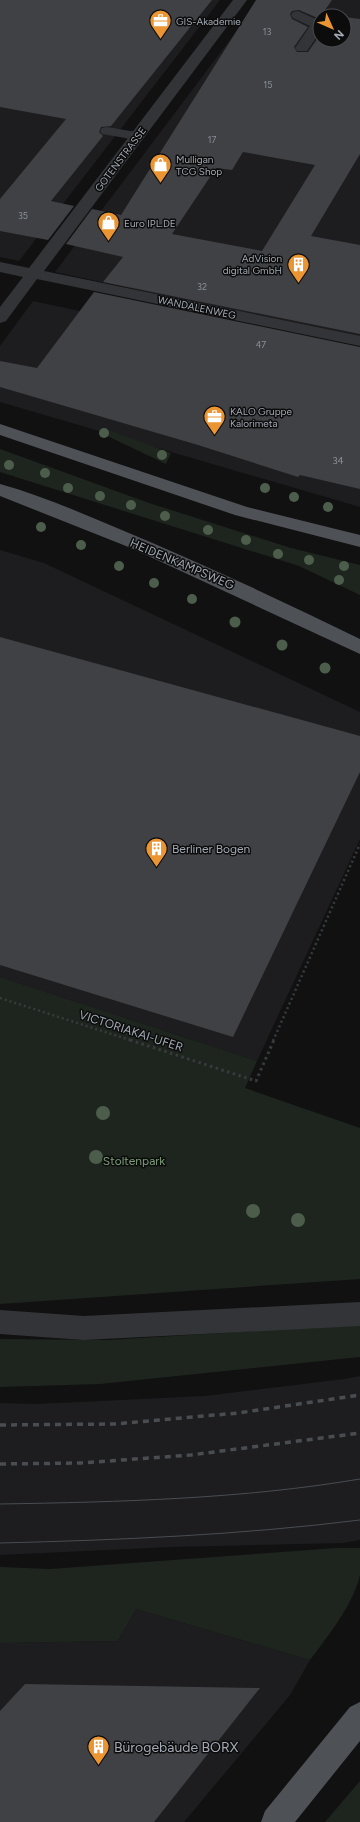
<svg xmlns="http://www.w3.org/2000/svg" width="360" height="1822" viewBox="0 0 360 1822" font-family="Figtree,sans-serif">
	<rect width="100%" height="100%" fill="#111112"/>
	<path fill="#1d1d1f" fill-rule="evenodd" d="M0 0H220L19 261 0 257Z
		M260 0H360V338L55 272ZM320 16H344V40H320Z
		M33 301 360 371V507L0 402V346Z
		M0 550 44 563 360 712V839L257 1061 0 977Z
		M360 1376V1540L343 1543 171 1547 0 1555V1403L37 1404 205 1396 344 1379Z
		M136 1609 310 1660 290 1695 184 1822H0V1643L118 1641Z"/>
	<path fill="#1e251e" d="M103 428 171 453 166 464 101 433Z
		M0 449 149 503 291 548 360 565V595L299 566 0 472Z
		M0 977 257 1061 245 1088 360 1128V1279L0 1304Z
		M360 1324V1357L100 1384 0 1387V1339L109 1340Z
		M337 1548H360C360 1556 360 1567 360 1575 353 1605 328 1636 310 1660L136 1609 118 1641 0 1643V1567L50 1569Z
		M360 1781V1822H325Z"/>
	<path fill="#404145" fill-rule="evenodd" d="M0 0H212L111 126 101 127 99 132 103 136 51 201 74 206 48 240 0 231V199L66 119 0 107Z
		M256 0H332L323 13 341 16H320V19L299 10 292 11 290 14 292 19 308 27 294 47 297 52H308L320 35V40H344V17L360 19V154L311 236 360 245V334L103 282 123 257 66 244 92 209 121 215ZM243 152 315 165 262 251 172 234 216 168 232 170Z
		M94 292 360 347V489L300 475 298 477 198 445 0 387V361L37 368Z
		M0 637 360 736V772L233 1037 0 965Z
		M25 1684 260 1688 154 1822H0V1711Z"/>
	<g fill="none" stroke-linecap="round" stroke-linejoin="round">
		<path stroke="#383b3e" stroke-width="2.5" stroke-dasharray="2 3" stroke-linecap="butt" d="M0 998 133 1041
			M273 1041 360 844"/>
		<path stroke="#383b3e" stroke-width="3" stroke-dasharray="2.5 3.5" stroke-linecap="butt" d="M130 1040 256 1081 274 1040"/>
		<path fill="#323437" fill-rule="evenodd" d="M298 11 320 21V32L307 51H297L295 48 310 26 293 18 291 15 293 12Z
			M107 127 142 133 144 136 142 139 137 140 102 134 100 131 102 128Z
			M360 1302V1326L84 1340 0 1334V1310L84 1316Z"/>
		<path fill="#323437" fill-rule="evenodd" d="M233 0H247L44 271 360 336V346L37 279 6 321 0 323V307L23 277 0 272V262L29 268Z"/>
		<path fill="#4e5156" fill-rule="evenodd" d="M0 424 247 507 360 535V547L235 515 0 435Z
			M0 484C40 495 79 512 117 528 199 562 280 600 360 639V654L131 548 0 496Z
			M360 1702V1741L295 1822H261L265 1811 350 1707Z"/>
		<path stroke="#494c50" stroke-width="1" d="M0 1504C119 1502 242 1499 360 1479
			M0 1543C120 1540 240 1535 360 1520"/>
		<path stroke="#494c50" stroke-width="3.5" stroke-dasharray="6 5" stroke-linecap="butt" d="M0 1425 114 1424 238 1413 360 1395
			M0 1464 81 1463 191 1455 360 1433"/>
	</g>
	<g fill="#4c5e4b">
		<circle cx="104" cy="433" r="5"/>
		<circle cx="162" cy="455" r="5"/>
		<circle cx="9" cy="465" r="5"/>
		<circle cx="45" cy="473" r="5"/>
		<circle cx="68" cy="488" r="5"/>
		<circle cx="265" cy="488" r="5"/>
		<circle cx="100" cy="496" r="5"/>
		<circle cx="294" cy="497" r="5"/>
		<circle cx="131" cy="505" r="5"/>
		<circle cx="328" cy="507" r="5"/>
		<circle cx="165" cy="516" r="5"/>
		<circle cx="41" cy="527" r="5"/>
		<circle cx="208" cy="530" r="5"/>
		<circle cx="246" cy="540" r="5"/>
		<circle cx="81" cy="545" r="5"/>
		<circle cx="278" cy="554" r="5"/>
		<circle cx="309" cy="560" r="5"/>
		<circle cx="119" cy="566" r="5"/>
		<circle cx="344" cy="566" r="5"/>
		<circle cx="339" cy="580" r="5"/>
		<circle cx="154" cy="583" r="5"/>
		<circle cx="192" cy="599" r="5"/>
		<circle cx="235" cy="622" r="5.5"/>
		<circle cx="282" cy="645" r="5.5"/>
		<circle cx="325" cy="668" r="5.5"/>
		<circle cx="103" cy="1113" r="7"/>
		<circle cx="96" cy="1157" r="7"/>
		<circle cx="253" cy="1211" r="7"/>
		<circle cx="298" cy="1220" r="7"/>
	</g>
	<defs>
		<symbol id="office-pin" viewBox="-11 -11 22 30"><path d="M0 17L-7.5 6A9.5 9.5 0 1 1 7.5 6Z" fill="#ea9532" stroke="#0c0c0d"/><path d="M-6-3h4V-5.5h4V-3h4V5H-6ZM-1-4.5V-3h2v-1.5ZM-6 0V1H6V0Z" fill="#fff"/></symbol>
		<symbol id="shop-pin" viewBox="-11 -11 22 30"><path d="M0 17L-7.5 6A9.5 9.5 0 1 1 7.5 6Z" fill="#ea9532" stroke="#0c0c0d"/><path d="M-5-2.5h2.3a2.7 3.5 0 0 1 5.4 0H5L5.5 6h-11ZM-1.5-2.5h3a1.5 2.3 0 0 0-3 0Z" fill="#fff"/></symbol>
		<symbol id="building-pin" viewBox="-11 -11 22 30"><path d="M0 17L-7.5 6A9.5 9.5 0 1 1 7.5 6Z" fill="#ea9532" stroke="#0c0c0d"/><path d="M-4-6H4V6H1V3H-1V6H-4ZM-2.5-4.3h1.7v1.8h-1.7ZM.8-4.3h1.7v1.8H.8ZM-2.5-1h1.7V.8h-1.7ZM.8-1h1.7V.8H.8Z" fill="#fff"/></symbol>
	</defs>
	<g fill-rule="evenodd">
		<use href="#office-pin" x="148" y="8" width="25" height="34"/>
		<use href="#shop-pin" x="148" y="152" width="25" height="34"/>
		<use href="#shop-pin" x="96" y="210" width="25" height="34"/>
		<use href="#building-pin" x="286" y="252" width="25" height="34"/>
		<use href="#office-pin" x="202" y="404" width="25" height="34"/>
		<use href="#building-pin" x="144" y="836" width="25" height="34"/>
		<use href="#building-pin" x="86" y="1734" width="25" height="34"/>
	</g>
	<g text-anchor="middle" stroke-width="3" stroke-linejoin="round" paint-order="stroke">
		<g font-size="9" fill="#8a9098">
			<text x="267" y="35">13</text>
			<text x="268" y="88">15</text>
			<text x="212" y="143">17</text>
			<text x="23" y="219">35</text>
			<text x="202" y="290">32</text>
			<text x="261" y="348">47</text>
		</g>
		<g font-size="10" fill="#a3aab3" stroke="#0c0c0d" text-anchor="start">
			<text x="176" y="25">GIS-Akademie</text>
			<text x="176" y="163">Mulligan<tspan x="176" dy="12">TCG Shop</tspan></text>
			<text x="124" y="227">Euro IPL.DE</text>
			<text x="282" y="262" text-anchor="end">AdVision<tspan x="282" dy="12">digital GmbH</tspan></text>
			<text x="230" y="415">KALO Gruppe<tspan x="230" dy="12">Kalorimeta</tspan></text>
		</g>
		<g font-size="10" fill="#a3aab3" stroke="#0c0c0d">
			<text transform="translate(120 159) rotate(-53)" y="4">GOTENSTRASSE</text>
			<text transform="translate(197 307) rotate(12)" y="4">WANDALENWEG</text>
		</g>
		<g font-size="10" fill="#8a9098">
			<text x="338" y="464">34</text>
		</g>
		<g font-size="12" fill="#a3aab3" stroke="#0c0c0d">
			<text transform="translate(182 564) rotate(23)" y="4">HEIDENKAMPSWEG</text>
			<text transform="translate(131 1031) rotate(18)" y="4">VICTORIAKAI-UFER</text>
		</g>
		<g font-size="12" fill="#a3aab3" stroke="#0c0c0d" text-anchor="start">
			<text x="172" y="853">Berliner Bogen</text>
		</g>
		<g font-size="12" fill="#7d9d7a" stroke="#0c0c0d">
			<text x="134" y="1165">Stoltenpark</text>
		</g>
		<g font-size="14" fill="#a3aab3" stroke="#0c0c0d" text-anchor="start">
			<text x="114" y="1752">Bürogebäude BORX</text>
		</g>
	</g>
	<g transform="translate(332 28) rotate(135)"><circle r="19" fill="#0c0c0d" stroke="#484b4f"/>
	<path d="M0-3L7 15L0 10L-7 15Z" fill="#ea9532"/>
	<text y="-6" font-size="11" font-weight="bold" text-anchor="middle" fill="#a3aab3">N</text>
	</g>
</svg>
